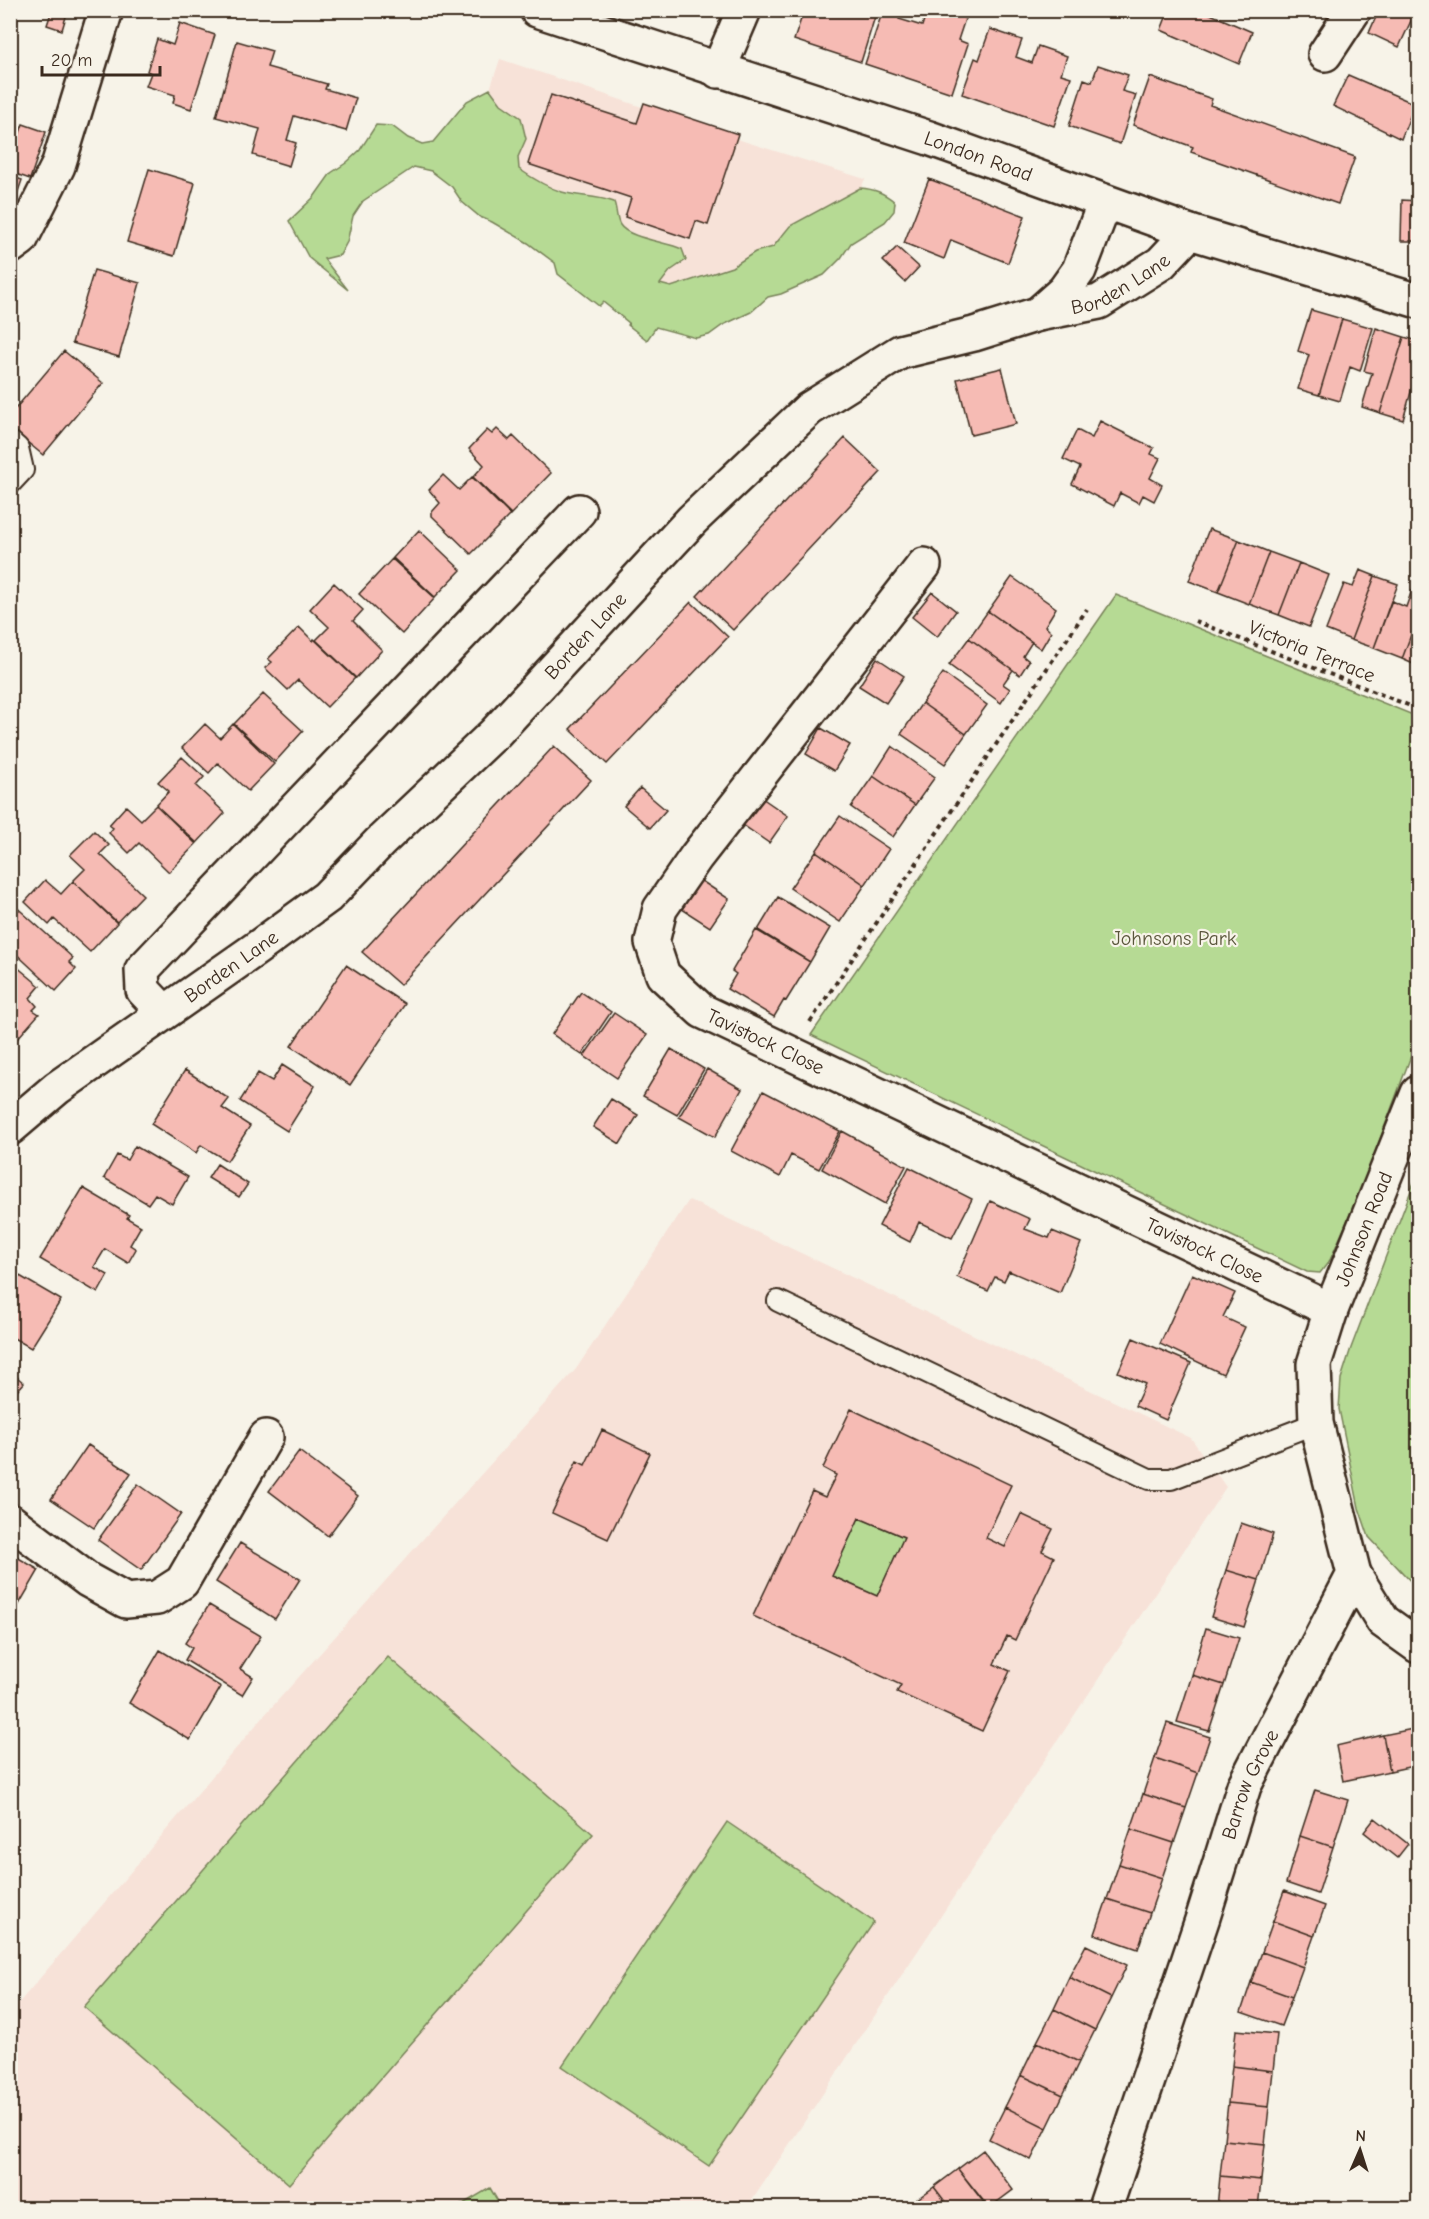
<svg xmlns="http://www.w3.org/2000/svg" width="1429" height="2219" viewBox="0 0 1429 2219" font-family="'Comic Neue',sans-serif">
	<rect width="100%" height="100%" fill="#f7f3e8"/>
	<filter id="ink" filterUnits="userSpaceOnUse"><feTurbulence type="fractalNoise" baseFrequency=".0167" numOctaves="2"/><feDisplacementMap in="SourceGraphic" scale="12" xChannelSelector="R" yChannelSelector="G"/><feConvolveMatrix kernelMatrix="1 2 1 2 8 2 1 2 1" color-interpolation-filters="sRGB"/></filter>
	<g filter="url(#ink)">
		<path fill="#f7e2d8" d="M500 59 642 107 644 103 738 134 737 139 865 179 861 188 790 226 773 247 755 252 732 267 671 287 659 284 670 271 686 260 668 243 650 240 621 228 618 222V213L582 194 561 191 545 185 531 178 519 169 518 157 526 139 521 118 501 104 490 89Z
			M689 1200 1191 1438 1226 1487 747 2208H11V2012L262 1718 576 1369Z"/>
		<path fill="#b6da94" stroke="#788259" stroke-width="1.5" d="M490 89 501 104 521 118 526 139 518 157 519 169C532 178 546 187 562 192 579 197 596 195 614 202 617 209 616 219 620 225 628 238 667 242 682 249L686 260 670 271 660 284 671 287 732 267 755 252 773 247 790 226 860 188C875 189 884 193 895 202L894 211 885 222 851 243 841 258 824 275 781 294 768 297 751 312 723 325 709 335 696 338 656 327 647 340 628 325 629 323 603 302 599 306 558 274 555 263 528 243 492 222 480 217 462 202 452 187 431 171 414 167 363 201 353 216 347 242 340 255 324 259 348 290 309 258 289 221 314 197 331 173 346 163 360 150 376 125 392 126 408 138 422 144 433 142 467 101Z
			M1116 595 1418 717V1037L1361 1190 1330 1260 1320 1273 1307 1272 811 1035Z
			M1418 1172V1589L1369 1537 1359 1508 1339 1409 1341 1379 1351 1348Z
			M859 1518 904 1537 877 1596 832 1576Z
			M388 1657 593 1834 289 2184 84 2007Z
			M727 1822 874 1922 709 2166 562 2066Z
			M490 2188 502 2208H456Z"/>
		<path fill="#f6bbb4" stroke="#3b2a1e" stroke-width="1.5" fill-rule="evenodd" d="M52 10H68L62 30 47 25Z
			M804 10H877L861 62 794 40Z
			M883 10H902L899 19 922 26 927 10H968L958 40 968 44 952 93 865 64Z
			M1169 10H1201L1252 32 1239 64 1161 30Z
			M1379 10H1416L1399 47 1369 33Z
			M180 23 215 35 191 109 173 103 175 95 146 86 151 73 147 71 157 39 173 45Z
			M990 29 1022 40 1016 57 1032 63 1038 46 1067 56 1061 74 1071 77 1054 126 962 94 975 58 979 60Z
			M237 41 272 51 267 67 327 84 325 89 356 98 346 131 294 116 287 140 296 143 289 166 253 155 260 129 216 117Z
			M1098 65 1128 75 1122 91 1136 95 1120 144 1069 126 1084 79 1092 82Z
			M1348 75 1415 104 1401 139 1333 106Z
			M1150 77 1212 99 1210 105 1355 157 1338 204 1191 152 1193 147 1133 125Z
			M551 95 637 123 644 103 738 134 708 225 696 221 690 239 625 217 631 198 528 164Z
			M23 124 46 132 30 179 10 172V161Z
			M149 169 195 183 174 256 127 242Z
			M10 176 22 180 14 203 10 201Z
			M929 179 1025 216 1008 263 951 240 944 259 904 243Z
			M1402 200 1418 201V241H1401Z
			M897 247 919 267 905 282 883 261Z
			M94 270 140 283 119 357 72 343Z
			M1311 310 1342 319 1319 395 1298 389 1309 355 1298 351Z
			M1342 319 1373 328 1360 371 1350 367 1340 401 1319 395Z
			M1376 328 1404 337 1380 413 1362 407 1372 373 1364 371Z
			M1404 337 1418 341V387L1413 385 1403 420 1380 413Z
			M64 351 103 383 43 455 10 428V415Z
			M1002 368 1016 424 971 435 957 379Z
			M1100 421 1154 448 1151 454 1160 458 1150 478 1162 485 1154 501 1143 495 1139 503 1120 493 1114 506 1072 484 1080 467 1063 459 1077 430 1092 438Z
			M497 429 509 440 513 436 551 473 511 514 473 477 484 465 469 449 487 430 492 434Z
			M845 438 881 472 733 630 697 596Z
			M443 475 459 490 472 477 510 515 471 554 432 516V512L440 503 429 490Z
			M1209 529 1239 540 1218 592 1189 581Z
			M419 530 461 570 435 597 393 558Z
			M1239 540 1269 552 1249 604 1218 592Z
			M1269 552 1299 563 1279 615 1249 604Z
			M392 559 435 598 402 634 359 594Z
			M1299 563 1329 575 1309 627 1279 615Z
			M1360 570 1375 576 1351 640 1326 630 1344 584 1353 587Z
			M1375 576 1398 584 1374 648 1351 640Z
			M1012 577 1056 608 1045 626 1051 632 1041 649 988 611Z
			M334 583 363 610 353 621 382 650 356 678 316 640 329 627 310 609Z
			M1412 590 1418 592V616L1402 659 1374 648 1391 601 1406 607Z
			M932 592 956 611 937 637 912 617Z
			M691 602 728 637 607 764 570 729Z
			M988 611 1032 642 1023 656 1029 661 1020 675 969 638Z
			M1418 616V666L1402 659Z
			M299 627 313 641 314 639 355 678 327 707 298 680 288 690 265 668 272 662 268 659Z
			M969 638 1013 670 1003 684 1010 689 1001 703 949 665Z
			M877 658 904 676 886 703 859 686Z
			M943 673 987 705 966 734 922 703Z
			M263 694 303 731 275 762 234 724Z
			M922 703 966 734 945 764 901 734Z
			M205 724 220 738 233 724 274 764 248 791 218 763 209 773 182 748Z
			M821 728 850 745 834 771 806 754Z
			M554 746 591 780 400 985 362 952Z
			M892 746 935 777 915 805 873 776Z
			M182 757 204 777 196 786 225 813 197 843 156 805 169 791 158 782Z
			M873 776 915 805 893 837 851 807Z
			M640 788 666 810 650 828 624 806Z
			M762 798 788 816 769 843 743 825Z
			M156 805 196 844 169 872 139 843 129 853 109 833 113 828 109 825 126 806 141 820Z
			M840 816 889 849 865 885 816 851Z
			M94 831 109 845 100 854 143 895 117 922 73 881 85 869 70 855Z
			M816 851 865 885 840 922 790 888Z
			M45 880 61 894 73 881 117 923 90 952 54 919 49 925 25 902Z
			M700 880 729 899 710 927 682 909Z
			M778 897 830 928 810 962 758 930Z
			M12 903 73 958 69 962 76 969 56 991 11 949 17 942 10 936V905Z
			M756 930 810 962 786 1001 784 1000 774 1017 727 989 736 974 732 971Z
			M10 961 40 986 30 998 37 1006 33 1010 39 1014 10 1047Z
			M346 965 405 1004 350 1085 291 1046Z
			M581 992 611 1012 582 1055 552 1034Z
			M614 1013 647 1035 617 1078 584 1056Z
			M671 1049 704 1069 677 1115 643 1096Z
			M282 1065 315 1086 287 1131 240 1101 258 1073 272 1081Z
			M707 1069 742 1089 715 1137 679 1117Z
			M185 1070 229 1099 222 1108 250 1126 227 1161 201 1145 196 1153 151 1124Z
			M763 1091 840 1131 819 1169 791 1155 780 1177 731 1151Z
			M611 1099 638 1115 620 1144 593 1127Z
			M842 1131 906 1166 885 1204 822 1169Z
			M135 1146 188 1177 172 1204 155 1194 148 1204 104 1178 117 1155 127 1160Z
			M217 1164 248 1184 239 1197 208 1178Z
			M909 1167 972 1199 952 1238 919 1222 910 1242 879 1226Z
			M83 1188 129 1215 127 1218 141 1226 130 1245 136 1249 128 1263 105 1249 94 1267 108 1275 98 1293 40 1259Z
			M990 1201 1030 1219 1025 1229 1049 1238 1052 1231 1081 1243 1060 1293 1009 1271 1004 1281 995 1277 988 1291 957 1277Z
			M1192 1274 1235 1293 1223 1317 1245 1327 1223 1374 1160 1344Z
			M18 1275 61 1300 31 1348 10 1336V1286Z
			M1133 1338 1191 1363 1166 1420 1135 1406 1145 1384 1118 1372Z
			M10 1371 24 1383 10 1399Z
			M851 1409 1011 1485 986 1538 1005 1547 1021 1514 1053 1529 1042 1551 1054 1557 1015 1640 1007 1636 994 1664 1010 1671 982 1731 897 1692 901 1685 753 1616 812 1491 825 1497 836 1475 823 1468ZM859 1518 904 1537 877 1596 832 1576Z
			M602 1430 650 1453 608 1539 552 1513 577 1461 585 1465Z
			M88 1445 131 1473 94 1528 51 1499Z
			M299 1451 358 1496 328 1536 269 1491Z
			M138 1484 181 1514 141 1570 98 1540Z
			M1241 1523 1273 1534 1259 1580 1226 1570Z
			M240 1543 300 1579 275 1619 216 1582Z
			M10 1553 39 1570 10 1620Z
			M1226 1570 1259 1580 1244 1627 1211 1617Z
			M209 1605 261 1636 240 1669 253 1677 242 1695 185 1660 192 1648 185 1643Z
			M1206 1628 1239 1638 1224 1685 1192 1675Z
			M160 1650 221 1687 190 1740 129 1703Z
			M1192 1675 1224 1685 1209 1731 1177 1722Z
			M1167 1723 1210 1737 1198 1773 1155 1758Z
			M1418 1728V1765L1390 1771 1383 1735Z
			M1383 1735 1390 1771 1343 1781 1336 1746Z
			M1155 1758 1198 1773 1186 1808 1143 1794Z
			M1315 1790 1348 1800 1333 1847 1300 1836Z
			M1143 1794 1186 1808 1174 1843 1131 1829Z
			M1375 1818 1408 1844 1397 1858 1364 1832Z
			M1131 1829 1174 1843 1162 1878 1119 1864Z
			M1300 1836 1333 1847 1318 1894 1286 1883Z
			M1119 1864 1162 1878 1150 1913 1107 1899Z
			M1284 1891 1325 1906 1314 1936 1273 1921Z
			M1107 1899 1150 1913 1138 1949 1095 1934Z
			M1273 1921 1314 1936 1303 1967 1262 1952Z
			M1086 1945 1127 1965 1111 1998 1069 1977Z
			M1262 1952 1303 1967 1292 1997 1251 1982Z
			M1069 1977 1111 1998 1095 2030 1054 2009Z
			M1251 1982 1292 1997 1281 2026 1241 2012Z
			M1054 2009 1095 2030 1079 2062 1037 2042Z
			M1236 2030 1277 2034 1273 2071 1232 2066Z
			M1037 2042 1079 2062 1063 2095 1021 2075Z
			M1232 2066 1273 2071 1269 2107 1228 2103Z
			M1021 2075 1063 2095 1047 2128 1005 2107Z
			M1228 2103 1269 2107 1265 2144 1224 2140Z
			M1005 2107 1047 2128 1031 2160 989 2139Z
			M1224 2140 1265 2144 1261 2180 1220 2176Z
			M983 2150 1013 2190 989 2208 958 2169Z
			M958 2169 988 2208H950L934 2187Z
			M1220 2176 1261 2180 1258 2208H1217Z
			M934 2187 950 2208H911L909 2205Z"/>
		<g fill="none" stroke-linecap="round" stroke-linejoin="round">
			<defs>
				<path id="service" d="M10 441 18 448 23 470 10 484
					M778 1301 1149 1479H1171L1316 1423"/>
				<g id="minor">
					<path d="M1325 54 1354 10"/>
					<path d="M718 71 744 10"/>
					<path d="M10 247 21 239 58 166 106 10"/>
					<path d="M1038 314 1064 291 1079 270 1105 202"/>
					<path id="s1" d="M924 565 696 857 660 909 652 942 663 975 702 1011 1331 1310"/>
					<path d="M164 1012 143 990 142 970 579 511"/>
					<path id="s2" d="M10 1128 57 1088 257 948 327 897 380 842 495 733 692 520 809 409 900 352 974 334 1038 314 1099 302 1161 263 1190 232"/>
					<path d="M10 1521 88 1580 126 1601 157 1598 182 1582 266 1437"/>
					<path d="M1354 1574 1383 1621 1418 1646"/>
					<path id="s3" d="M1105 2208 1203 1917 1244 1786 1354 1574 1316 1423 1314 1364 1331 1310 1418 1093"/>
				</g>
				<g id="primary">
					<path id="s4" d="M537 10 929 138 1190 232 1418 301"/>
				</g>
			</defs>
			<use href="#service" stroke="#3b2a1e" stroke-width="24"/>
			<use href="#minor" stroke="#3b2a1e" stroke-width="38"/>
			<use href="#primary" stroke="#3b2a1e" stroke-width="38"/>
			<path stroke="#3b2a1e" stroke-width="4" stroke-dasharray="4.5 4.5" stroke-linecap="butt" d="M1195 621 1418 709
				M810 1022 1087 609"/>
			<use href="#service" stroke="#f7f3e8" stroke-width="20"/>
			<use href="#minor" stroke="#f7f3e8" stroke-width="33"/>
			<use href="#primary" stroke="#f7f3e8" stroke-width="33"/>
		</g>
	</g>
	<g text-anchor="middle" stroke-width="4.5" stroke-linejoin="round" paint-order="stroke">
		<g font-size="20" fill="#3b2a1e" stroke="#f7f3e8">
			<text dy="7" stroke="none"><textPath href="#s4" startOffset="465">London Road</textPath></text>
			<text dy="7" stroke="none"><textPath href="#s2" startOffset="1418">Borden Lane</textPath></text>
			<text dy="7" stroke="none"><textPath href="#s2" startOffset="760">Borden Lane</textPath></text>
			<text transform="translate(1312 651) rotate(22)" y="7">Victoria Terrace</text>
			<text dy="7" stroke="none"><textPath href="#s2" startOffset="274">Borden Lane</textPath></text>
			<text dy="7" stroke="none"><textPath href="#s1" startOffset="626">Tavistock Close</textPath></text>
			<text dy="7" stroke="none"><textPath href="#s3" startOffset="1042">Johnson Road</textPath></text>
			<text dy="7" stroke="none"><textPath href="#s1" startOffset="1112">Tavistock Close</textPath></text>
			<text dy="7" stroke="none"><textPath href="#s3" startOffset="448">Barrow Grove</textPath></text>
		</g>
		<g font-size="20" fill="#5a563c" stroke="#f7f3e8">
			<text x="1174" y="945">Johnsons Park</text>
		</g>
	</g>
	<rect width="1429" height="2219" fill="none" stroke="#f7f3e8" stroke-width="36"/>
	<rect x="18" y="18" width="1393" height="2183" fill="none" stroke="#3b2a1e" stroke-width="2" filter="url(#ink)"/>
	<g transform="translate(1360 2150) rotate(3)" stroke="#f7f3e8" stroke-width="4.5" paint-order="stroke">
	<path d="M0-4.5L10 22L0 15L-10 22Z" fill="#3b2a1e"/>
	<text y="-9" font-size="16" font-weight="bold" text-anchor="middle" fill="#3b2a1e">N</text>
	</g>
	<path d="M42 66v9h118v-9" fill="none" stroke="#3b2a1e" stroke-width="3"/>
	<text x="51" y="66" font-size="18" fill="#3b2a1e" stroke="#f7f3e8" stroke-width="4.5" paint-order="stroke">20 m</text>
</svg>
